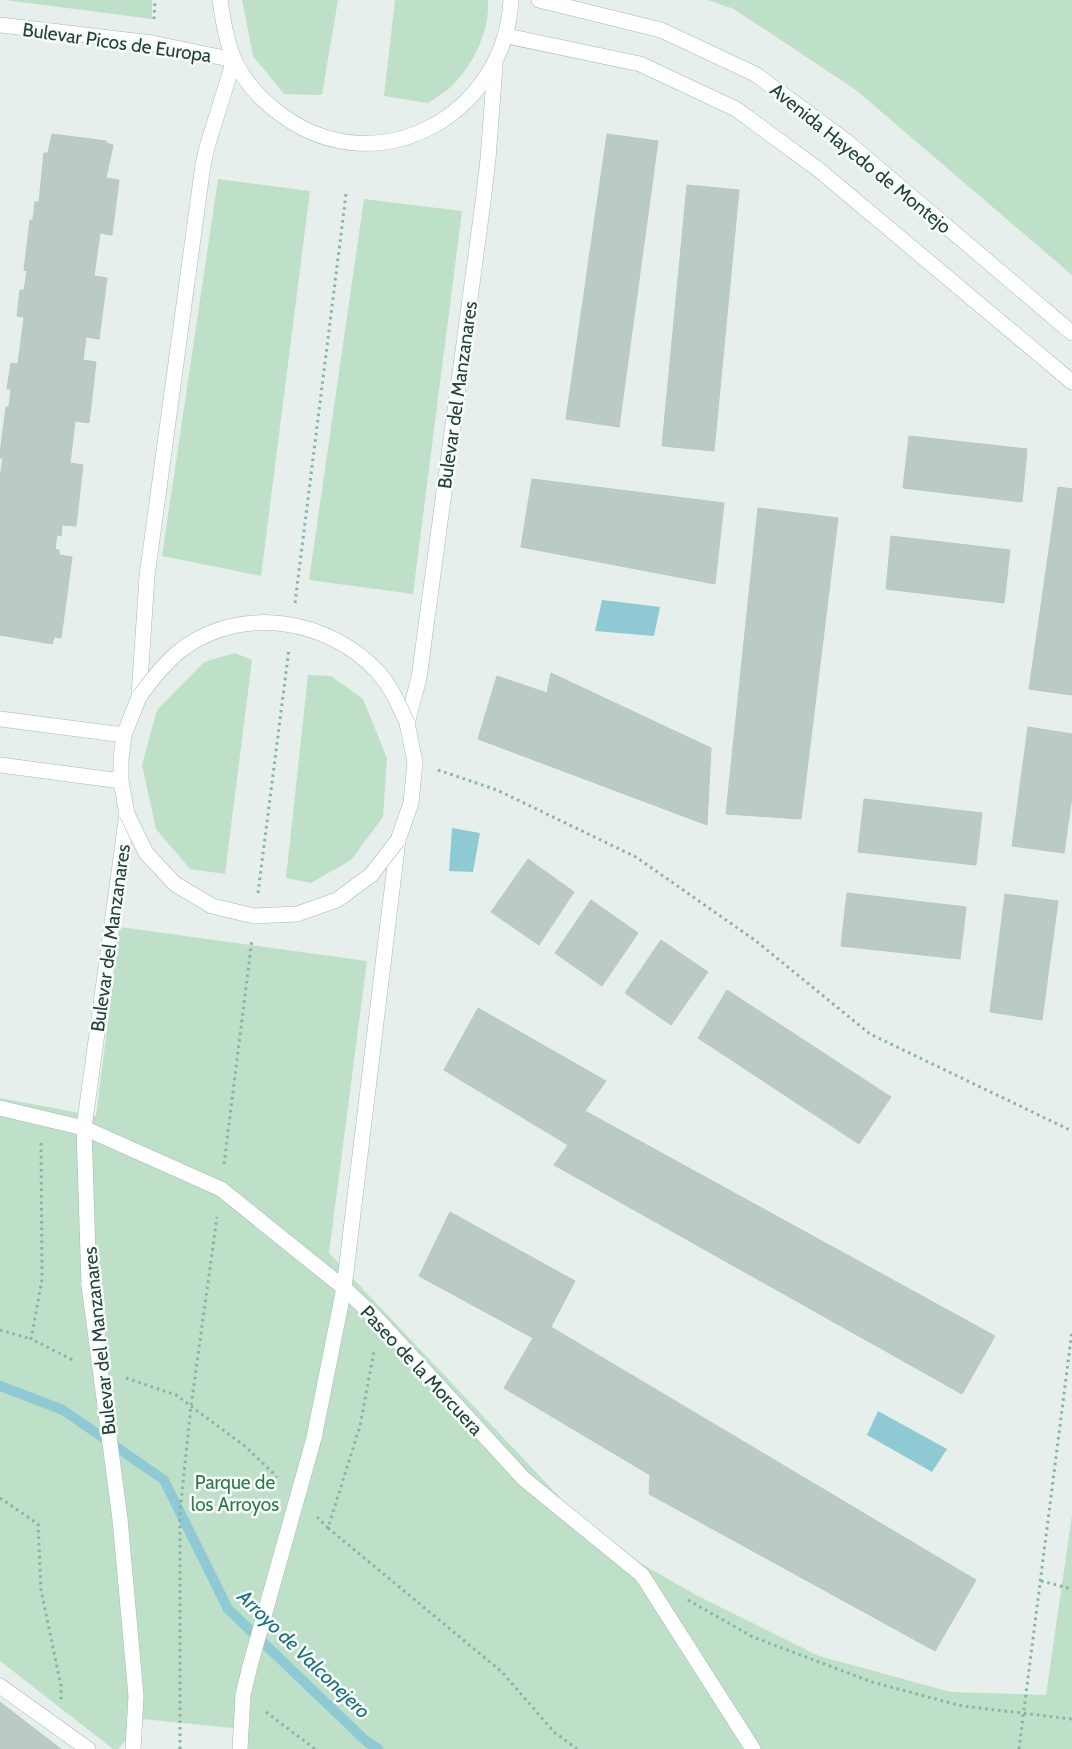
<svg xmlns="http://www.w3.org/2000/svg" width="1072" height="1749" viewBox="0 0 1072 1749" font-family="Cabin,sans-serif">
	<rect width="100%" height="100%" fill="#e6efeb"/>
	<path fill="#bfe0c8" d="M5 0H152V19Z
		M242 0H338L322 95 284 94 253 56Z
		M395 0H488C490 31 474 63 453 85 446 92 436 97 428 103L384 96Z
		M707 0H1072V275L856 90 734 9Z
		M218 179 310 191 261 576 162 556Z
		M364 199 462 211 413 594 309 580Z
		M235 653 252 660 225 874 190 869 156 829 142 765 157 710 204 662Z
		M308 675 331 676 363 699 387 758 383 817 351 860 311 883 286 878Z
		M120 927 367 961 329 1253 600 1540 696 1595 819 1656 951 1692 1046 1695 1072 1515V1749H248L242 1729 143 1719 118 1749H113L0 1661V1098L96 1116Z"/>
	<path fill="#8ec9d4" d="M602 600 660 607 654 636 595 631Z
		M452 828 480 833 473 872 449 871Z
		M878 1411 947 1449 932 1472 867 1435Z"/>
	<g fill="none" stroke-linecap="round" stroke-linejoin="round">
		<path stroke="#8ec9d4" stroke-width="10" d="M0 1386 63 1410 164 1480 228 1609 366 1741 378 1749"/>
	</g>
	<path fill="#bbcac4" stroke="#b8c9c2" d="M52 134 106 141V143L113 145 106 178 119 180 112 235 100 233 94 276 107 278 99 339 86 337 83 360 96 362 89 423 75 421 70 463 83 465 76 526 62 525 61 536 57 535 55 549 59 550V555L72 557 61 638 54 637 52 644 0 635V478L3 458H0V454L6 407H9L11 389H7L11 363 18 364 24 317 17 316 20 290H24L27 271 24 270 30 220H33L35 202H39L44 153H48Z
		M607 134 658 141 619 427 566 419Z
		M687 185 739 190 714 451 662 446Z
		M909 436 1027 449 1022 502 903 488Z
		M532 479 724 503 715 584 521 547Z
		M1058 487 1072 489V695L1029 689Z
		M758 508 838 518 801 819 726 814Z
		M891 536 1010 550 1004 603 886 589Z
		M551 673 711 748 707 825 478 739 497 676 547 693Z
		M1028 727 1072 734V796L1064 853 1012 846Z
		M864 799 982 813 976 865 858 852Z
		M528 859 574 892 539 945 491 912Z
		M847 893 966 907 960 959 841 946Z
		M1005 894 1058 901 1042 1020 990 1012Z
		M591 900 638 933 602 986 555 953Z
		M661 940 708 972 671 1025 625 993Z
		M727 990 891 1097 859 1144 698 1038Z
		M478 1008 606 1081 585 1111 995 1336 962 1394 554 1165 568 1145 444 1070Z
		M450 1212 575 1281 551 1327 976 1580 935 1651 649 1494 650 1475 504 1388 533 1338 419 1276Z
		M0 1702 61 1749H0Z"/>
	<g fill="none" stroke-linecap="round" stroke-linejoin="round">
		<defs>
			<path id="street" d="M0 25 152 43 234 60
				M0 1108 84 1128 221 1189 344 1288 380 1322 524 1479 642 1575 753 1749
				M0 1686 88 1749"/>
			<path id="secondary" d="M220 0C223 20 226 40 234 59 244 82 262 101 283 116 379 185 505 115 511 0
				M539 0 661 30 755 74 846 141 1072 333
				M507 36 640 64 736 109 819 170 1072 382
				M0 719 124 735
				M0 765 121 781
				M89 1285 84 1128 127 814 121 781V759L124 735 139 697 147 576 203 165 207 147 234 60
				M314 1438 344 1288 398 840 411 803 415 762 407 723 419 678 483 202 488 159 495 66
				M120 1519 136 1696 133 1749
				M240 1749 243 1695 250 1666"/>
		</defs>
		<use href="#street" stroke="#a8b8b2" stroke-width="16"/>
		<use href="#secondary" stroke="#a4bbb3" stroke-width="16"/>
		<path stroke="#86b3a5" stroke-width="3" stroke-dasharray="2.5 4" stroke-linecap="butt" d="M154 19 155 0
			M295 603 346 194
			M438 770 497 790 636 857 756 941 870 1034 1072 1131
			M258 893 289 649
			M41 1143 42 1280 31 1339 75 1361
			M224 1164 252 939
			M0 1330 31 1339
			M126 1378 176 1395 246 1447 277 1477
			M0 1498 38 1524 41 1590 61 1686V1701
			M317 1517 328 1528 360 1426 374 1351
			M328 1528 502 1672 554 1732 577 1749
			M1041 1581 1072 1589
			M688 1600 753 1637 872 1682 962 1706 1072 1719
			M266 1712 315 1749
			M180 1749V1512L191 1406 217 1217
			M1019 1749 1072 1331"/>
		<use href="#street" stroke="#fff" stroke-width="15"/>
		<use href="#secondary" stroke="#fff" stroke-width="15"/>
		<defs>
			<path id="secondary-bridge" d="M139 697C153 678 166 661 185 647 245 605 329 620 377 671 391 686 399 705 407 723
				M127 814 146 853 175 884 212 906 254 916 297 914 337 900 371 875 398 840
				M89 1285 120 1519
				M250 1666 314 1438"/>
		</defs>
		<use href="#secondary-bridge" stroke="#a4bbb3" stroke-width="16" stroke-linecap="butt"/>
		<use href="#secondary-bridge" stroke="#fff" stroke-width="15"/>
	</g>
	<g text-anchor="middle" stroke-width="5" stroke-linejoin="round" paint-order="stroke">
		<g font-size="19" fill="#24423a" stroke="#f7fbf9">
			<text transform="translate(117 42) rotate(8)" y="7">Bulevar Picos de Europa</text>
			<text transform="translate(861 158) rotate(39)" y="7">Avenida Hayedo de Montejo</text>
			<text transform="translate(457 395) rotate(-82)" y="7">Bulevar del Manzanares</text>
			<text transform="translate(110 938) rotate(-82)" y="7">Bulevar del Manzanares</text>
			<text transform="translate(99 1341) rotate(-96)" y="7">Bulevar del Manzanares</text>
			<text transform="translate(422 1370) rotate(47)" y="7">Paseo de la Morcuera</text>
		</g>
		<g font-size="19" fill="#2d7a4b" stroke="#f7fbf9">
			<text x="235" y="1489">Parque de<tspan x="235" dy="22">los Arroyos</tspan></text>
		</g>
		<g font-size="20" font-style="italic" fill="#1c6f80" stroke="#f7fbf9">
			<text transform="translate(304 1654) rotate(44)" y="7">Arroyo de Valconejero</text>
		</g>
	</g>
</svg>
